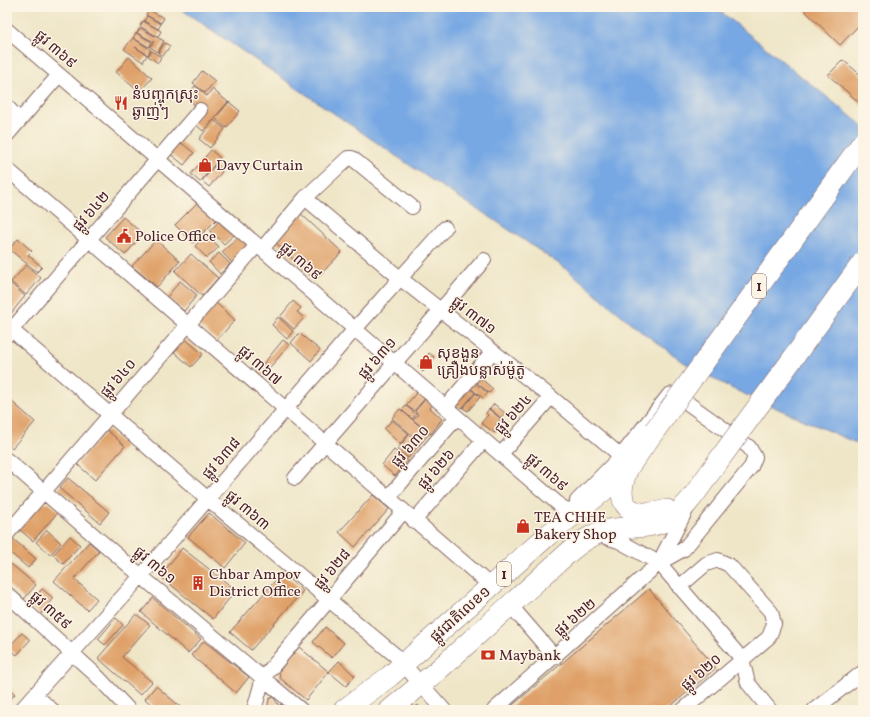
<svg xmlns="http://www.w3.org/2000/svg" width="870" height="717" viewBox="0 0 870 717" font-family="Vollkorn,'Noto Sans Khmer',serif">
	<rect width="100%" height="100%" fill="#fcf5e5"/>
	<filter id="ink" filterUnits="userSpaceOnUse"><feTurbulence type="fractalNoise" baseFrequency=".025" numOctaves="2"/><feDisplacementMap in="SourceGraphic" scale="8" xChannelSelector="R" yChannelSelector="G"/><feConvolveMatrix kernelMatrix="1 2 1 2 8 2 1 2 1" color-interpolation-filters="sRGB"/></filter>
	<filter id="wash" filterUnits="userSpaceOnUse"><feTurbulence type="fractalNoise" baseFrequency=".012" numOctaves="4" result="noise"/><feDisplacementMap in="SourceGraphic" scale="16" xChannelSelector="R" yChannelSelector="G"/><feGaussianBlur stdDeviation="0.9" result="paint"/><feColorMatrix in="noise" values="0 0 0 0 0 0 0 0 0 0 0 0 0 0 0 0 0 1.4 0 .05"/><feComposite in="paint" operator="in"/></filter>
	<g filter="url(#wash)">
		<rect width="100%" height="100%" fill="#efe6c8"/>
		<path fill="#78a8e3" stroke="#616487" d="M178 7H715L863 126V446L733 389 685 363 638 329 568 270 490 217 433 181Z"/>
		<g id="blocks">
			<path fill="#dfa169" d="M801 7H863V21L840 45Z
				M149 10 164 18 161 23 146 15Z
				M147 16 161 24 158 29 144 21Z
				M143 21 161 31 158 37 140 26Z
				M140 28 164 41 158 52 150 47 154 42 137 33Z
				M136 33 152 42 149 47 133 38Z
				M133 38 151 50 148 55 135 47 147 55 143 62 124 49Z
				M165 43 170 46 163 56 158 53Z
				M152 51 161 57 158 63 148 56Z
				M129 57 152 78 139 92 116 72Z
				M843 60 863 77V106L828 75Z
				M202 71 215 81 205 93 193 83Z
				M195 86 207 96 212 89 228 102 203 131 193 122 202 111 186 97Z
				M229 102 240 111 226 128 215 118Z
				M214 120 225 129 210 148 199 139Z
				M178 140 194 153 184 165 168 152Z
				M211 150 220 158 200 182 191 174Z
				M215 165 222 172 209 187 202 181Z
				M200 200 218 218 193 243 175 225Z
				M299 212 342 252 315 280 273 240Z
				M123 217 143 234 125 255 105 237Z
				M221 219 236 233 224 244 210 231Z
				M207 234 219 247 207 258 195 246Z
				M241 235 250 246 232 263 222 252Z
				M18 239 32 251 28 255 42 267 37 272 9 249Z
				M156 240 180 261 157 287 132 266Z
				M219 253 230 264 220 274 209 262Z
				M191 254 218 278 202 296 175 271Z
				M26 265 41 278 26 295 11 282Z
				M180 281 197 295 184 311 167 297Z
				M10 283 25 296 9 316 7 314V287Z
				M293 301 301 308 297 312 304 318 294 329 280 317Z
				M216 303 235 320 217 340 197 324Z
				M278 317 293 331 287 339 272 325Z
				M299 333 320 350 311 361 291 343Z
				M184 338 203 354 191 367 173 351Z
				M283 340 289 345 261 378 255 374Z
				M429 353 434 357 423 372 418 367Z
				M478 376 493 389 489 393 474 380Z
				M471 380 488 393 483 398 467 385Z
				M467 386 475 393 462 408 454 401Z
				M419 390 426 397 414 411 406 405Z
				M476 393 480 397 468 411 463 408Z
				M427 397 434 403 430 408 442 419 431 434 413 420 418 414 415 411Z
				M9 399 35 422 12 448 7 444V401Z
				M494 404 505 413 501 418 490 409Z
				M406 406 416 414 412 419 402 410Z
				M400 409 429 434 421 443 392 418Z
				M489 409 501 419 496 424 500 427 495 433 481 423 488 415 486 413Z
				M392 420 409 434 400 444 384 429Z
				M107 430 125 446 95 480 77 464Z
				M409 435 420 444 408 458 397 449Z
				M394 450 408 461 395 476 382 465Z
				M68 478 109 512 100 523 59 488Z
				M373 495 389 509 355 547 339 532Z
				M49 503 59 511 33 541 19 529 40 504Z
				M209 513 245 543 225 568 188 537Z
				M47 530 61 543 50 555 36 542Z
				M70 536 80 545 63 564 53 555Z
				M11 537 36 559 28 568 7 550V542Z
				M89 542 99 551 74 579 97 599 87 610 54 581Z
				M182 548 236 590 213 619 160 576Z
				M11 564 36 585 24 599 7 584V568Z
				M282 573 303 591 251 650 230 632Z
				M42 589 53 598 40 615 28 605Z
				M649 589 716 668 666 710H507Z
				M153 598 201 639 188 653 141 612Z
				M136 614 150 625 122 657 152 682 140 695 98 658Z
				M116 618 123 625 105 645 98 639Z
				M325 627 344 643 332 658 313 642Z
				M22 633 30 640 17 655 8 648Z
				M204 641 249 677 236 693 191 655Z
				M299 647 329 672 306 700 280 678 279 671Z
				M339 661 355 676 346 686 329 672Z
				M156 686 184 710H158L145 699Z
				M7 687 15 694 7 703Z
				M273 697 279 706 281 704 285 710H267L269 699Z
				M418 705 422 710H411Z"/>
		</g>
	</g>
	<g filter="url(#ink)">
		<use href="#blocks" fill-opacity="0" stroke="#846562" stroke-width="1"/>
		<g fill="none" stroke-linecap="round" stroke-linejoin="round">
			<defs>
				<path id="minor" d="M7 30 563 508 576 512 577 501 621 456 669 395 675 394 749 447 755 457 751 467 684 549 659 563 494 710
					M7 107 20 120
					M7 135 59 75
					M7 169 491 586
					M305 198 401 279 551 397 621 456
					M262 249 305 198 348 158H352L412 207
					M7 326 208 499 395 655 444 710
					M7 335 200 110
					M446 407 493 351
					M501 454 551 397
					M7 460 141 576 301 710
					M295 478 484 260
					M388 498 457 417
					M414 521 484 440
					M7 534 257 245
					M596 534 619 541 659 563 742 659 748 683 770 710
					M659 563 686 510
					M679 587 706 564 718 560 729 565 771 612 774 624 769 637 683 710
					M7 594 96 675 129 710
					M511 606 555 657
					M35 695 52 710
					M21 710 141 576 355 329 445 228
					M254 710 263 678 403 512
					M814 710 863 672"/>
				<path id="highway" d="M628 468C612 506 630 520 667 510
					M344 710 390 676 548 535 603 491 628 468 655 430
					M390 710 437 671 568 553C580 543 593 533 608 530 627 526 647 529 666 521 685 511 699 488 711 471"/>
			</defs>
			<use href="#minor" stroke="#846562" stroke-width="16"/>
			<use href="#highway" stroke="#846562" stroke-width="22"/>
			<use href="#minor" stroke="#fff" stroke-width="14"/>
			<use href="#highway" stroke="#fff" stroke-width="21"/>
			<defs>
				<path id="highway-bridge" d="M655 430 863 142
					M711 471 863 262"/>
			</defs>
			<use href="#highway-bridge" stroke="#846562" stroke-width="22" stroke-linecap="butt"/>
			<use href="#highway-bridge" stroke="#fff" stroke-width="21"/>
		</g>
	</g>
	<defs>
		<symbol id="restaurant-bare" viewBox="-9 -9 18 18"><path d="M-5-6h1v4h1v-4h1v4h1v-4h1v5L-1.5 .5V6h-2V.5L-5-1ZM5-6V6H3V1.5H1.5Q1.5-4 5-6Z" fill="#c8321e" stroke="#fcf5e5" stroke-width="2.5" paint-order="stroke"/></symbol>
		<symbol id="shop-bare" viewBox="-9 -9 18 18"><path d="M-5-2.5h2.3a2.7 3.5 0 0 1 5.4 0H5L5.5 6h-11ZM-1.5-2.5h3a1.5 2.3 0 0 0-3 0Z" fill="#c8321e" stroke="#fcf5e5" stroke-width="2.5" paint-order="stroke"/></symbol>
		<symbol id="civic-bare" viewBox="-9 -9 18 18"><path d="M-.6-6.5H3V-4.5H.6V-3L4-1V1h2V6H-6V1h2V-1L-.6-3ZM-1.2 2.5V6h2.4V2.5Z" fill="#c8321e" stroke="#fcf5e5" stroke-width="2.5" paint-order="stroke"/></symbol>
		<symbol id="building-bare" viewBox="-9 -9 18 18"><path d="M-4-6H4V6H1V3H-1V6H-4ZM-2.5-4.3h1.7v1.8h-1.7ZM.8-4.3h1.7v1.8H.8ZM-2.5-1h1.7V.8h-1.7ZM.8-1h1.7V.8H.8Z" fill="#c8321e" stroke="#fcf5e5" stroke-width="2.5" paint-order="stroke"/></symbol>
		<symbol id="bank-bare" viewBox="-9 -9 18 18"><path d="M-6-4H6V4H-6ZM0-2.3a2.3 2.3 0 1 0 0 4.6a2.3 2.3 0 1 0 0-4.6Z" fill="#c8321e" stroke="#fcf5e5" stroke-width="2.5" paint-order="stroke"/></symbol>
	</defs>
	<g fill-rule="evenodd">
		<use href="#restaurant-bare" x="111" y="93" width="20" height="20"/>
		<use href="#shop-bare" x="195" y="155" width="20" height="20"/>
		<use href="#civic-bare" x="114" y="226" width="20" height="20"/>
		<use href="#shop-bare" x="416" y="352" width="20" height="20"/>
		<use href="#shop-bare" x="513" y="516" width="20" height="20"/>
		<use href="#building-bare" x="188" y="573" width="20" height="20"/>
		<use href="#bank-bare" x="478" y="645" width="20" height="20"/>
	</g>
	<g text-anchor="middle" stroke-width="3" stroke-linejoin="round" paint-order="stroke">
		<g fill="#fcf5e5" stroke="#7f5f63" stroke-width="1">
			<rect x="752" y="274" width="14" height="24" rx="3"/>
			<rect x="497" y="562" width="14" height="24" rx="3"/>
		</g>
		<g font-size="14" font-weight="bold" fill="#4a1f2b">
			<text x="759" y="291">1</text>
			<text x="504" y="579">1</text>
		</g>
		<g font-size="15" fill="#4a1f2b" stroke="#fcf5e5">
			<text transform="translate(56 49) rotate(41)" y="5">ផ្លូវ ៣៦៩</text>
			<text transform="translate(91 211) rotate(-49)" y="5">ផ្លូវ ៦៤២</text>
			<text transform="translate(301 261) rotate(41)" y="5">ផ្លូវ ៣៦៩</text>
			<text transform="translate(474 315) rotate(38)" y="5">ផ្លូវ ៣៧១</text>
			<text transform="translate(377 358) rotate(-49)" y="5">ផ្លូវ ៦៣១</text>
			<text transform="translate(260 365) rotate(41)" y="5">ផ្លូវ ៣៦៧</text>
			<text transform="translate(118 378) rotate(-49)" y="5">ផ្លូវ ៦៤០</text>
			<text transform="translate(513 414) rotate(-49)" y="5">ផ្លូវ ៦២៤</text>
			<text transform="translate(410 446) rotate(-49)" y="5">ផ្លូវ ៦៣០</text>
			<text transform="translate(221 458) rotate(-49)" y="5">ផ្លូវ ៦៣៨</text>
			<text transform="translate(436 469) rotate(-49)" y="5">ផ្លូវ ៦២៦</text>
			<text transform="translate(547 472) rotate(41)" y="5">ផ្លូវ ៣៦៩</text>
			<text transform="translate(248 510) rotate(40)" y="5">ផ្លូវ ៣៦៣</text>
			<text transform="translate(155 565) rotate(40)" y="5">ផ្លូវ ៣៦១</text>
			<text transform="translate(332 569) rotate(-50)" y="5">ផ្លូវ ៦២៨</text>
			<text transform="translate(51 610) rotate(42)" y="5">ផ្លូវ ៣៥៩</text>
			<text transform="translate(460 614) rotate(-42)" y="5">ផ្លូវជាតិលេខ១</text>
			<text transform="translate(575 617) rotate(-41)" y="5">ផ្លូវ ៦២២</text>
			<text transform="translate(701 672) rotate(-41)" y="5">ផ្លូវ ៦២០</text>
		</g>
		<g font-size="15" fill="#4a1f2b" stroke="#fcf5e5" text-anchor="start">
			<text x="132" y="99">នំបញ្ចុកស្រុះ<tspan x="132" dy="17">ឆ្ងាញ់ៗ</tspan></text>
			<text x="216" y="170">Davy Curtain</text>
			<text x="135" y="241">Police Office</text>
			<text x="437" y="358">សុខងួន<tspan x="437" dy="17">គ្រឿងបន្លាស់ម៉ូតូ</tspan></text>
			<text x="534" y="522">TEA CHHE<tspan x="534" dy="17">Bakery Shop</tspan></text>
			<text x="209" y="579">Chbar Ampov<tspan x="209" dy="17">District Office</tspan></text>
			<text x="499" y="660">Maybank</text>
		</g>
	</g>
	<rect width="870" height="717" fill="none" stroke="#fcf5e5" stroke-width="24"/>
</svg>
